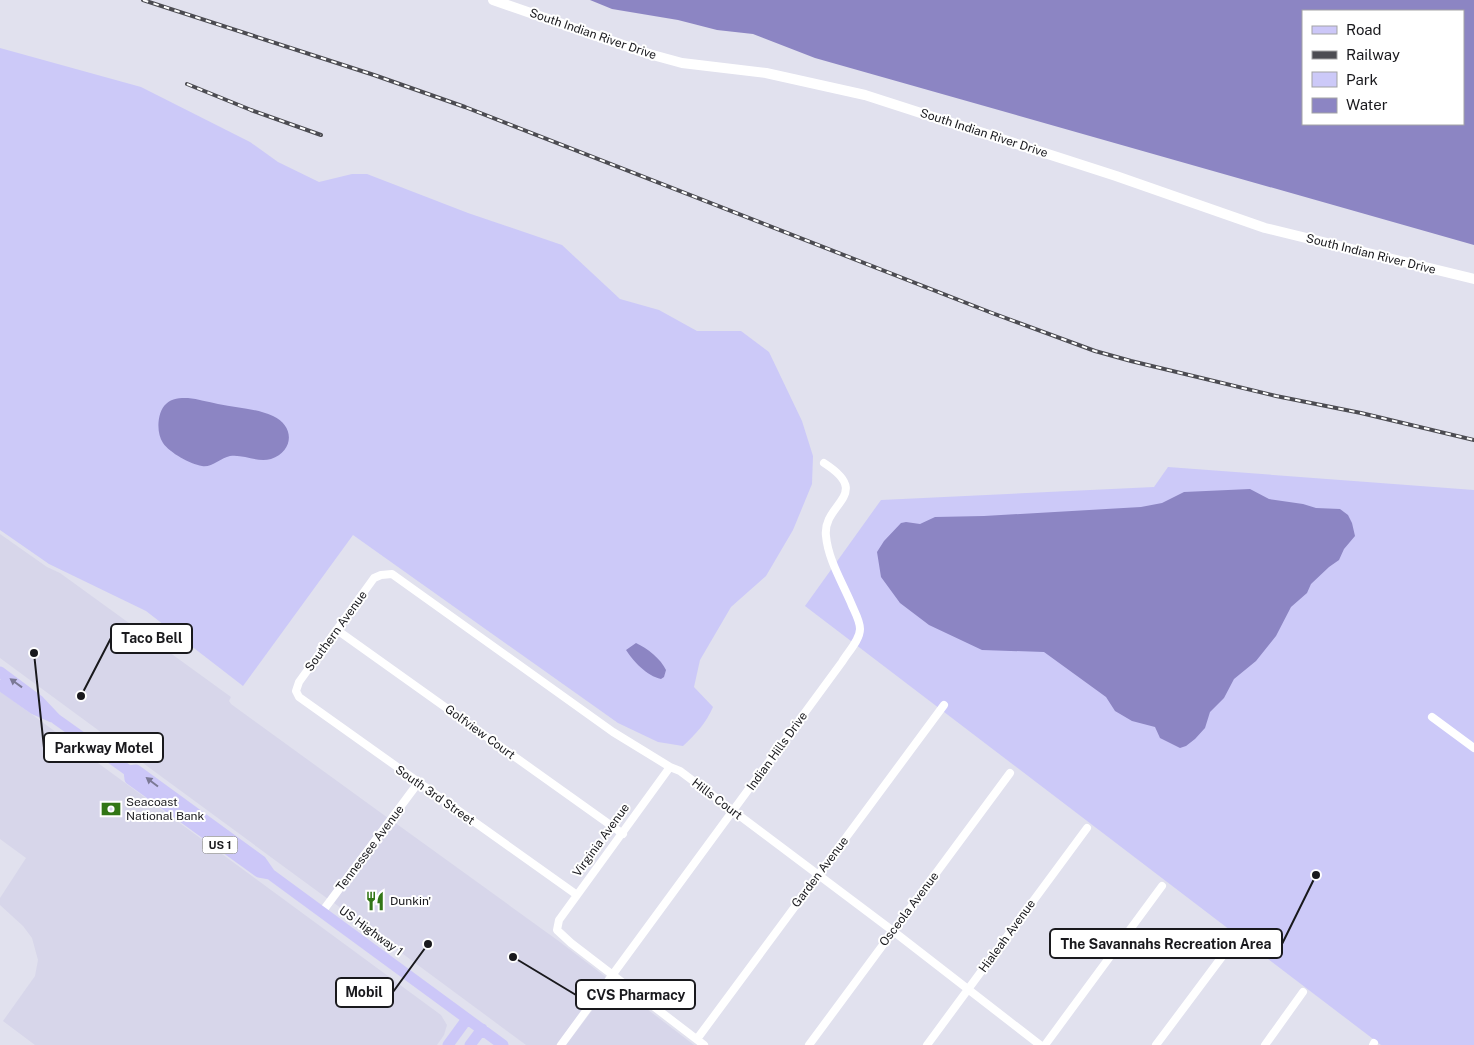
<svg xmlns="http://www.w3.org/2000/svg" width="1474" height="1045" viewBox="0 0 1474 1045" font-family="'Public Sans',sans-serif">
	<rect width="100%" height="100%" fill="#e1e1ee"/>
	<path fill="#d7d6ea" d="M0 534 47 567 60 573 231 697 229 701 231 704 388 818 328 899 0 658Z
		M0 691 441 1015 447 1025 444 1035 437 1045H35L3 1021 35 976 38 960 32 938 23 926 0 905V898L26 858 0 839Z
		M394 822 560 942 607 978 556 1045H526L334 903Z
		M613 983 694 1045H566Z"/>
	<path fill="#ccc9f8" d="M0 48 141 87 250 142 278 162 319 182 352 174H367L468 213 562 245 620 299 659 310 697 331H741L769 352 802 421 813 456 812 484 793 530 766 576 731 607 700 660 694 687 713 707C706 723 696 734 683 746L658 742 618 723 353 535 243 686 146 611 49 564 0 530Z
		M1168 467 1474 490V1045H1381L805 606 881 500 1154 487Z"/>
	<path fill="#8c85c3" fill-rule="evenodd" d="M590 0H1474V245L815 58 753 34 717 30 678 20 612 9ZM1303 11H1463V124H1303Z
		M188 398C198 399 208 402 218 404 237 408 255 408 273 416 295 426 294 451 271 459 257 463 244 454 230 456 221 458 211 468 202 466 190 464 170 453 163 443 156 433 157 412 166 404 172 398 180 398 188 398Z
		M1250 489 1269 499 1303 504 1316 508 1340 509 1348 515 1352 523 1355 536 1344 549 1339 560 1329 567 1311 584 1307 593 1291 607 1276 636 1256 661 1234 679 1224 698 1210 712 1205 728 1195 739 1186 746 1180 748 1160 738 1155 727 1132 721 1115 711 1106 697 1044 652 982 650 929 625 900 603 881 577 877 552 884 541 901 523 906 522 920 524 935 517 984 516 1141 507 1162 503 1184 492Z
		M636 643C647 648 661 659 666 670L664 677 661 679C647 676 633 661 626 650Z"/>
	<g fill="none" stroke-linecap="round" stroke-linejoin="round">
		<path stroke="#fff" stroke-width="8" d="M337 630 623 834
			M1432 717 1474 748
			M670 767 559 920 557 930 571 943 704 1045
			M577 895 299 697 296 691 299 682 374 578 381 575 392 574 613 732 670 767 680 771 893 931 1040 1045
			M322 912 418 783
			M697 1039 944 705
			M561 1045 842 662C848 652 860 640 860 629 860 620 854 611 851 603 842 582 828 559 826 536 822 503 874 495 824 463
			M809 1045 1010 773
			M927 1045 1087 828
			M1045 1045 1162 886
			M1156 1045 1233 942
			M1265 1045 1303 992
			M1373 1045 1374 1043"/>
		<path stroke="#fff" stroke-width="10" d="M493 0 649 54 682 63 766 73 865 95 1116 176 1265 228 1474 279"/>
		<path stroke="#ccc7f8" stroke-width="11" d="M0 672 39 701 56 719 129 771 136 770 261 861 270 874
			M0 685 34 709 52 717
			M129 771 130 779 259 872 270 874 503 1045
			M448 1045 467 1019
			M470 1045 482 1029"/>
		<defs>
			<path id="rail" d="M143 0 374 75 465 107 992 313 1095 351 1131 361 1276 396 1361 413 1474 440
				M187 84 251 110 321 135"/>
		</defs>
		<use href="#rail" stroke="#4c4c52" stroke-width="4"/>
		<use href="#rail" stroke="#fff" stroke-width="2" stroke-dasharray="5.5" stroke-linecap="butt"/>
	</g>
	<defs><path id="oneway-solid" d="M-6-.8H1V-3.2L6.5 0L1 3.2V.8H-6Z" transform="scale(1.25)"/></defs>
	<g fill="#7b7995">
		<use href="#oneway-solid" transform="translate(16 683) rotate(-144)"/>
		<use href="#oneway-solid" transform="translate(152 782) rotate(-143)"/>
	</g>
	<defs>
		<symbol id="bank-bare" viewBox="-9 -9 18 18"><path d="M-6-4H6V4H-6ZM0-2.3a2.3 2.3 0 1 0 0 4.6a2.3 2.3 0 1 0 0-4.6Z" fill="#327616" stroke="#fff" stroke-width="2.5" paint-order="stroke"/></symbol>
		<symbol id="restaurant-bare" viewBox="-9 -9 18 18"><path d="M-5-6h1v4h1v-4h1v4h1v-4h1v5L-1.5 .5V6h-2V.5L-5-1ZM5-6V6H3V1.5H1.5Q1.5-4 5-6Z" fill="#327616" stroke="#fff" stroke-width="2.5" paint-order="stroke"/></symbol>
	</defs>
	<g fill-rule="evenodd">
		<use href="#bank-bare" x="97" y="795" width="28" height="28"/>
		<use href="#restaurant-bare" x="361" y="887" width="28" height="28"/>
	</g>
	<g text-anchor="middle" stroke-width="4" stroke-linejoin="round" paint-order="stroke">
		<rect fill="#fff" stroke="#5e5e61" stroke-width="1" x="202.5" y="836.5" width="35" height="17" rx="4"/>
		<g font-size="11" font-weight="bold" fill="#19191d">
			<text x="220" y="849">US 1</text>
		</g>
		<g font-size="12" fill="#19191d" stroke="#fff">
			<text transform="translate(593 34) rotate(19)" y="4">South Indian River Drive</text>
			<text transform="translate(984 133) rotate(18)" y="4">South Indian River Drive</text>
			<text transform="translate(1371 254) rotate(14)" y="4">South Indian River Drive</text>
			<text transform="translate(336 631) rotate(-54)" y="4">Southern Avenue</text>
			<text transform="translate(480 732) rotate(36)" y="4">Golfview Court</text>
			<text transform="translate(777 751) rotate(-54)" y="4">Indian Hills Drive</text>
			<text transform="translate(435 795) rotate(35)" y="4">South 3rd Street</text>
			<text transform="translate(717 799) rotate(37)" y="4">Hills Court</text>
			<text transform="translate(601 840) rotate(-54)" y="4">Virginia Avenue</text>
			<text transform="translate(370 848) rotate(-53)" y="4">Tennessee Avenue</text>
			<text transform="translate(820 872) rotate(-53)" y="4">Garden Avenue</text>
			<text transform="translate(909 909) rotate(-53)" y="4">Osceola Avenue</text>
			<text transform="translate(371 931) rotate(36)" y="4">US Highway 1</text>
			<text transform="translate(1007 936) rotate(-54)" y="4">Hialeah Avenue</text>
		</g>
		<g font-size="12" fill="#19191d" stroke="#fff" text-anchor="start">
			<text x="126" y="806">Seacoast<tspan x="126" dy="14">National Bank</tspan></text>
			<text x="390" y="905">Dunkin'</text>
		</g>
	</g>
	<path fill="none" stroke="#19191d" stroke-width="2" d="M81 696L111 638M34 653L44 748M1316 875L1282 944M428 944L393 992M513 957L576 995"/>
	<g fill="#19191d" stroke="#fff" stroke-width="2">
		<circle cx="81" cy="696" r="5"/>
		<circle cx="34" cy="653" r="5"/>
		<circle cx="1316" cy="875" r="5"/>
		<circle cx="428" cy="944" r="5"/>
		<circle cx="513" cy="957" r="5"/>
	</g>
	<g fill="#fff" stroke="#19191d" stroke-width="2">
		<rect x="111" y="624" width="81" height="29" rx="5"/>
		<rect x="44" y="733" width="119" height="29" rx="5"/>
		<rect x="1050" y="929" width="232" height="29" rx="5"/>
		<rect x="336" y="978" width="57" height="29" rx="5"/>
		<rect x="576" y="980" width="119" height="29" rx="5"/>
	</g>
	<g font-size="14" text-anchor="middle" font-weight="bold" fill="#19191d">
		<text x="152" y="643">Taco Bell</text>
		<text x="104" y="753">Parkway Motel</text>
		<text x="1166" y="949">The Savannahs Recreation Area</text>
		<text x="364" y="997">Mobil</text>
		<text x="636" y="1000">CVS Pharmacy</text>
	</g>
	<rect x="1302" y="10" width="162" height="115" fill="#ffffff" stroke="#a3a3a5"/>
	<rect x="1312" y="26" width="25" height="8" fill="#ccc7f8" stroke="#a3a3a5"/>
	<text x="1346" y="35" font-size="15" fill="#19191d">Road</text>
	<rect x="1312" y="51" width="25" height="8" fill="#4c4c52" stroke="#a3a3a5"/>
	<text x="1346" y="60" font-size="15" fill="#19191d">Railway</text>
	<rect x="1312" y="72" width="25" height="15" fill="#ccc9f8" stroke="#a3a3a5"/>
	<text x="1346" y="85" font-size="15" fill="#19191d">Park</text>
	<rect x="1312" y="98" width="25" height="15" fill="#8c85c3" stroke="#a3a3a5"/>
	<text x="1346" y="110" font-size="15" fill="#19191d">Water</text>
</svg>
